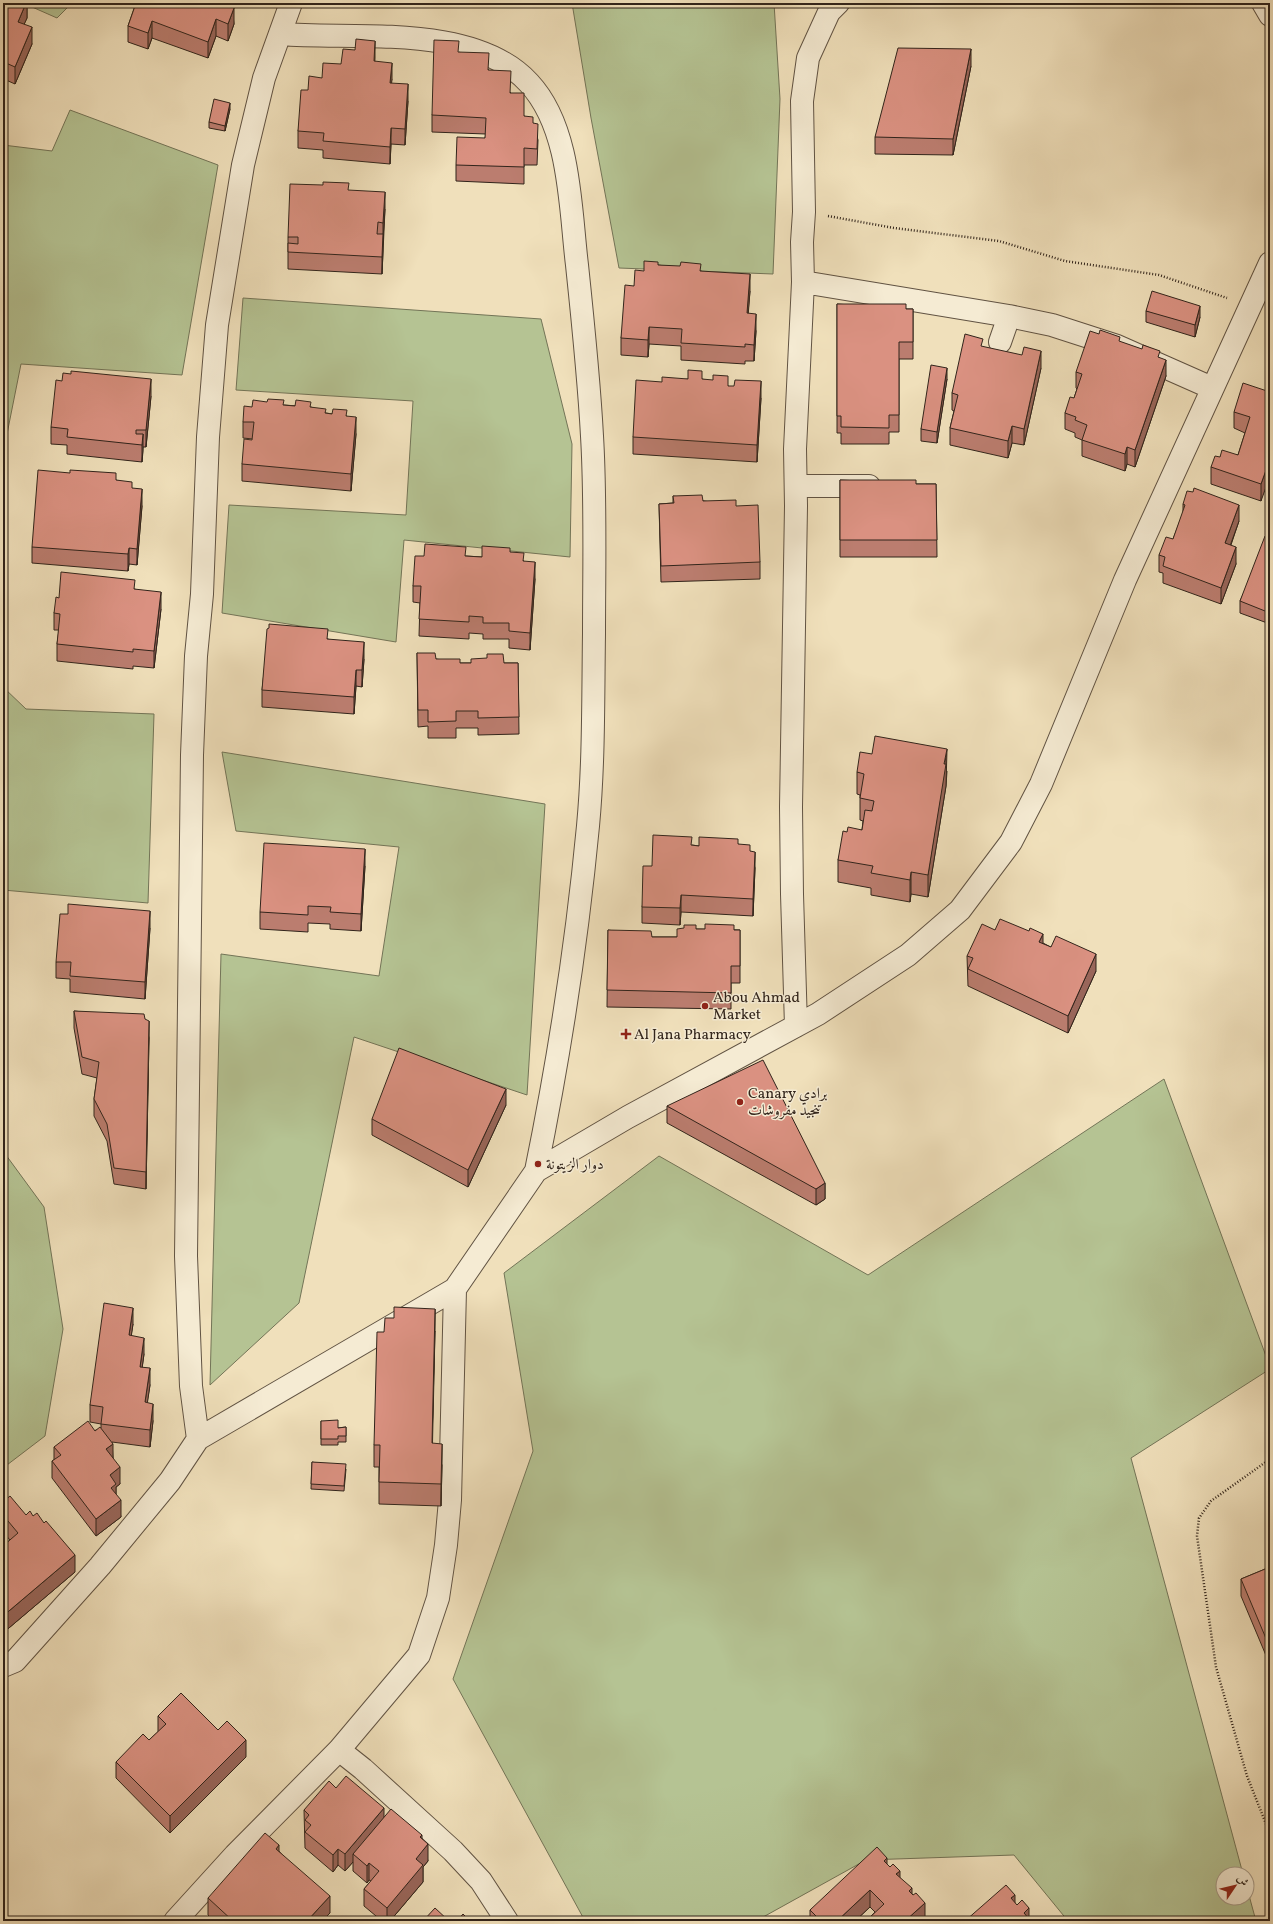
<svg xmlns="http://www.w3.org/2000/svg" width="1273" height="1924" viewBox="0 0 1273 1924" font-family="Vollkorn,Amiri,serif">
	<rect width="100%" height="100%" fill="#f0e0bb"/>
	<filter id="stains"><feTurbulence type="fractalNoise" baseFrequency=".005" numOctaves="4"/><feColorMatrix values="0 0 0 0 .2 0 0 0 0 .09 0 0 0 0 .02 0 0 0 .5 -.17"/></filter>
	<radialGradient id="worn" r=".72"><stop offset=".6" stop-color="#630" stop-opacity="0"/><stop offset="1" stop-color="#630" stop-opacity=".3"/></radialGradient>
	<path fill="#b5c393" stroke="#737457" d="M23 3H72L57 18Z
		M572 3H774L780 99 773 274 619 268 591 118Z
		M70 110 218 165 182 375 21 364 7 434 3 433V145L52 151Z
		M243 298 541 319 572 444 570 557 404 540 396 642 222 613 229 505 406 515 413 401 236 390Z
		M3 687 26 709 154 714 148 903 3 890Z
		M222 752 545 804 527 1095 354 1037 299 1303 210 1385 221 954 379 976 399 847 236 831Z
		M1164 1079 1270 1367V1369L1131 1458 1243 1874H1223V1898H1247V1888L1256 1921H1068L1014 1855 866 1860 756 1921H585L453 1679 533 1451 504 1273 659 1156 868 1275Z
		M3 1151 44 1207 63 1329 45 1436 3 1468Z"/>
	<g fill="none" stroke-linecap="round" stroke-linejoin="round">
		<defs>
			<path id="street" d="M1263 3 1270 15
				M281 34C356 40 474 23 529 83 571 128 570 208 577 265 583 322 589 379 592 436 596 502 594 568 594 634 593 698 594 762 588 826 577 942 559 1058 536 1171
				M803 282 1009 316 1052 325 1117 346 1212 388
				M1000 342 1009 316
				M796 486H869
				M796 1026 792 894 791 807 796 506 795 449 803 282 802 242 804 212 802 101 808 58 829 12 838 3
				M198 1439 455 1289 536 1171 628 1117 818 1014 908 955 960 910 1011 842 1041 784 1125 580 1270 263
				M3 1666 15 1661 100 1566 170 1481 198 1439 191 1386 186 1256 192 755 196 656 202 594 208 437 217 325 243 165 264 78 291 3
				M339 1750 363 1769 453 1851 481 1881 507 1921
				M175 1921 235 1855 339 1750 419 1655 438 1598 446 1545 450 1500 455 1289"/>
		</defs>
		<use href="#street" stroke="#615343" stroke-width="24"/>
		<path stroke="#31241b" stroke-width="2.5" stroke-dasharray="1 2" stroke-linecap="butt" d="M828 216 894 228 999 241 1065 261 1159 275 1227 298
			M1270 1459 1211 1501 1199 1518 1197 1536 1216 1667 1247 1776 1270 1834"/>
		<use href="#street" stroke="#f5ebd3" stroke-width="22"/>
	</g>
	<path fill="#bb7d6f" stroke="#31241b" d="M3 3H27V18L24 24 32 44 15 84 6 80Z
		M136 3H233L232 7 234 24 228 41 216 36 208 58 152 38 148 49 128 42V26Z
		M459 52 489 70 511 93 524 116 533 123 538 140 537 165H524V184L456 181V165L485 138 486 134 432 132V115Z
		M375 61 392 79 391 83 408 101 405 145 391 144 390 164 323 158V150L298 148V131L308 90 322 78 341 64Z
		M971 66 953 155 875 154V137Z
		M230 109 225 131 209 128V122Z
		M385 209 382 274 288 269V237Z
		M658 265 701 271 750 291 748 313 756 331 754 361H745V364L681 360V346L649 344 648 357 621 355V338L634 286 644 271Z
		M837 304 906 309H913V359H899V432H889V444H841V433H837Z
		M1146 311 1200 317 1195 337 1146 322Z
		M1120 342 1160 358 1166 376 1135 467 1127 464 1125 471 1082 456V440L1075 437V433L1065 429V413L1074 398 1077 389 1076 388V372Z
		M983 347 1041 368 1024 445 1012 443 1008 458 950 445V428L954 411 952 410V393Z
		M688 379H702L728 386 761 398 757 462 633 454V437L662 382Z
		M947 379 937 443 921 441V429Z
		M1270 392 1261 501 1211 484V467L1220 457 1238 455 1245 433 1234 428V412Z
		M151 396 146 447H143L142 462 67 454V445L51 444V427Z
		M284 405 311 407 326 413 347 416 356 434 351 491 242 481V464L253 439 243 438V422L252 407Z
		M116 480 132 488 142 506 137 565 129 564 128 571 32 563V547Z
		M840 480 916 484H936L937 557H840Z
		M673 496 736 506 760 562V579L661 582 659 504 673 503Z
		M1183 504 1239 521 1231 545 1236 564 1221 604 1163 583V573L1159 572V555L1173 539 1183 513Z
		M1270 538V624L1240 613V601Z
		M510 552 524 561 535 579 530 650 509 648V639H483V634L469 633V639L419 636 420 603 413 602V586L424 556H466L482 557Z
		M135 589 161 609 154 668 133 666V669L57 661V644L59 630H54V613L59 598Z
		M269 628 328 639 364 659 362 687 356 686 354 714 262 707V690Z
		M417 653 436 659 460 663H518L519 734 478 735V728H456V738H428V726L418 727Z
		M947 771 946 786 928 897 911 894 910 902 871 895V888L838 882V860L847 832 862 830 863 821 860 820V795L857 794V772Z
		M738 844 750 851 755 868 753 916 681 912 680 925 642 923V907L652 866 692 845 699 846Z
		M365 866 361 931 330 929V924L308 923V932L260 929V912Z
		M150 928 145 999 70 992V979L56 978V962Z
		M696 929 740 930V983H731V1009L607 1007 608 930 652 937H677Z
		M995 930 1043 943 1096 971 1068 1033 968 986 967 956Z
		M74 1011 145 1019 149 1038 146 1189 114 1184 107 1141 94 1116V1099L97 1078 82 1074 74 1028Z
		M506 1105 468 1187 372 1135V1119Z
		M667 1106 825 1183V1199L816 1205 667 1123Z
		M133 1324 131 1336 144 1354 142 1368 150 1385 147 1403 153 1421 150 1447 112 1442 113 1458 120 1484 116 1487V1494L121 1517 96 1536 52 1478V1461L54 1460V1447L101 1428V1424L90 1422V1405Z
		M435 1331 432 1443 442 1465 441 1506 379 1504V1467H374V1445Z
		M321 1421 338 1428 346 1427V1442H338V1445H321Z
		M312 1462 346 1469 344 1491 311 1489Z
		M3 1502 75 1572 3 1633V1546L10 1540 3 1532Z
		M1270 1567V1665L1241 1596V1579Z
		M158 1716 218 1730 246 1757 170 1833 116 1778V1762L149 1740 158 1732Z
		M336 1788 384 1817 422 1839 428 1861 423 1867V1882L390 1921H382L364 1906V1889L371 1881 369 1880 367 1883 353 1871V1862L345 1871 338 1865 333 1872 305 1848 304 1810Z
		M279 1851 330 1913 322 1921H214L208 1915V1898Z
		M887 1865 900 1878 912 1894 925 1919 923 1921H866L875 1912 870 1907 855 1921H810V1910Z"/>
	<path fill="#99665a" stroke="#31241b" d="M26 3H27V18L18 38V22Z
		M227 3H233L226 22V5Z
		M234 8V24L228 41V24Z
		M216 19V36L208 58V42Z
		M152 21V38L148 49V33Z
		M32 27V44L15 84V67Z
		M375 41V58L374 78V61Z
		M971 49V66L953 155V139Z
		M6 63V80L3 87V70Z
		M392 63V79L390 100V83Z
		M408 84V101L405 145V129Z
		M230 103V109L225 131V126Z
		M391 128V144L390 164V147Z
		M385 192V209L383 239V223Z
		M383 234V251L382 274V257Z
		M750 274V291L747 330V313Z
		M1200 306V317L1195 337V325Z
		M756 314V331L754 361V345Z
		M649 327V344L648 357V340Z
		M1041 351V368L1024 445V429Z
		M1166 360V376L1135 467V450Z
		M947 368V379L937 443V432Z
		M151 379V396L146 447V430Z
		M761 381V398L757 462V445Z
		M356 417V434L351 491V474Z
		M1012 426V443L1008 458V441Z
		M143 434V451L142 462V445Z
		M1127 447V464L1125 471V454Z
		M1270 459V476L1261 501V484Z
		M142 489V506L137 565V549Z
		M1239 505V521L1225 560V543Z
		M1236 547V564L1221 604V588Z
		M129 548V564L128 571V554Z
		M535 562V579L530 650V633Z
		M161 592V609L154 668V651Z
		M364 642V659L362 687V670Z
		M356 670V686L354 714V697Z
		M947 749 946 786 928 897V875Z
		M365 849V866L361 931V914Z
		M755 852V868L753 916V899Z
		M911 872V894L910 902V880Z
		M681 895V912L680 925V908Z
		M150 911V928L145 999V982Z
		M1043 934V951L1039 942Z
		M1096 954V971L1068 1033V1016Z
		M149 1021V1038L146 1189V1172Z
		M506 1089V1105L468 1187V1170Z
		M825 1183V1199L816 1205V1189Z
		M133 1308V1324L129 1352V1335Z
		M435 1309V1331L432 1465V1443Z
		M144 1338V1354L140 1384V1367Z
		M150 1368V1385L145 1419V1402Z
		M153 1404V1421L150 1447V1430Z
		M113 1444V1461L106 1449Z
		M442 1444V1465L441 1506V1484Z
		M120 1467V1484L116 1487V1501L111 1504 110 1475Z
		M121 1500V1517L96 1536V1519Z
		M75 1555V1572L3 1633V1616Z
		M246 1740V1757L170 1833V1816Z
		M384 1808V1825L353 1854V1862L345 1871V1854Z
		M422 1835V1851L428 1844V1861L423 1867V1882L390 1921H387V1908L416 1859 420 1837Z
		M279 1845V1862L276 1849Z
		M338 1849V1865L333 1872V1855Z
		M887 1858V1875L884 1861Z
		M369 1863V1880L367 1883V1866Z
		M900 1871V1888L896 1874Z
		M912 1888V1905L909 1891Z
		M870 1890V1907L855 1921H837Z
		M1015 1895V1912L1011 1898Z
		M330 1896V1913L322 1921H307Z
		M925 1903V1919L923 1921H905Z
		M5 1904V1921H3V1909Z
		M1029 1908V1921L1024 1913Z"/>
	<path fill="#da9181" stroke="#31241b" d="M3 3H26L18 22 32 27 15 67 6 63 3 70Z
		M136 3H227L226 5 234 8 228 24 216 19 208 42 152 21 148 33 128 26Z
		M356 39 375 41 374 61 392 63 390 83 408 84 405 129 391 128 390 147 323 141 324 133 298 131 301 90H308L309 76 322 78 323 63 341 64 343 49 355 50Z
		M434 40 459 41 458 52 489 53 488 70 511 71 510 93H524V116L533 117V123L538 124 537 149 524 148V167L456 165 457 137 485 138 486 118 432 115Z
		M898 48 971 49 953 139 875 137Z
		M214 99 230 103 225 126 209 122Z
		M323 182 349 183 348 190 385 192 383 223 378 222 377 234H383L382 257 288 252V243L298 244V237H288L290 184 323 185Z
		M644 261 658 262V265L680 266 681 262 701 264 700 271 750 274 747 313 756 314 754 345 745 344V347L681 343 682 329 649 327 648 340 621 338 625 285 634 286 635 270 644 271Z
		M1152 291 1200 306 1195 325 1146 311Z
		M837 304H906V309H913V342H899V415H889V428L841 427V416H837Z
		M1100 330 1120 337 1119 341 1142 349 1143 345 1160 351 1158 357 1166 360 1135 450 1127 447 1125 454 1082 440 1087 425 1075 420 1076 417 1065 413 1070 397 1074 398 1082 374 1076 372 1090 331 1099 334Z
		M965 334 983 339 981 346 1022 355 1024 347 1041 351 1024 429 1012 426 1008 441 950 428 958 395 952 393Z
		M931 365 947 368 937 432 921 429Z
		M688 370 702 371V379L713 380V375L728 376V386H734L735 380 761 381 757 445 633 437 636 380 662 382V377L688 379Z
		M71 371 151 379 146 430H136V434H143L142 445 67 437 68 429 51 427 56 380 62 381 63 373 71 374Z
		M1243 383 1270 392V459L1261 484 1211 467 1215 456 1220 457 1222 450 1238 455 1250 417 1234 412Z
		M268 399 284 400 283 405 295 406 296 400 311 402 310 407 326 409 325 413 332 414 333 409 347 410 346 416 356 417 351 474 242 464 244 439 252 440 254 422H243L244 406 252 407 253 400 267 402Z
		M38 470 70 473V470L116 473V480L132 482V488L142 489 137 549 129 548 128 554 32 547Z
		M840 480H916V484H936L937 540H840Z
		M1194 488 1239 505 1225 543 1236 547 1221 588 1163 566 1165 557 1159 555 1166 537 1173 539 1185 505 1183 504 1187 491 1193 492Z
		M702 495 703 501 736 500V506L758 505 760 562 661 566 659 504 674 503 673 496Z
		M1265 536 1270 538V613L1240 601Z
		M425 544 466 547 465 556 482 557V546L510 548V552L524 553 523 561 535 562 530 633 509 631V623H483V617L469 616V622L419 619 421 586H413L415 556H424Z
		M61 572 135 580 134 589 161 592 154 651 133 649V652L57 644 60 614 54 613 56 597 59 598Z
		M269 624 328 629 327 639 364 642 362 670H356L354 697 262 690 267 629 269 628Z
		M417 653H435L436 659H460V663H471V659L487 658V654H503L504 663H518L519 717 478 718V711H456V721L428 722V710H418Z
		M875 736 947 749 944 764H946L928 875 911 872 910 880 871 873 873 866 838 860 843 831 847 832 848 827 862 830 865 810 872 811 874 801 860 798 864 774 857 772 860 752 872 754Z
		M653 835 692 837 691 845 699 846V837L738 839V844L750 845V851L755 852 753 899 681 895 680 908 642 907 643 866H652Z
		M264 843 365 849 361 914 330 912 331 907 308 906V915L260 912Z
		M68 904 150 911 145 982 70 976 71 962H56L60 914H68Z
		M1000 919 1029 931 1030 928 1043 934 1039 942 1051 947 1056 936 1096 954 1068 1016 968 969 973 958 967 956 982 924 995 930Z
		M705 924 734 925V930H740V966H731V993L607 990 608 930 651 931 652 937H677V929L684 928V925H696V929H705Z
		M74 1011 144 1014 145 1019 149 1021 146 1172 114 1168 107 1124 94 1099 99 1062 82 1057Z
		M399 1048 506 1089 468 1170 372 1119Z
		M763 1060 825 1183 816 1189 667 1106Z
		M104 1303 133 1308 129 1335 144 1338 140 1367 150 1368 145 1402 153 1404 150 1430 101 1424 103 1407 90 1405Z
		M394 1307 435 1309 432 1443 442 1444 441 1484 379 1482 380 1445H374L377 1332H384L385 1318H394Z
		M338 1420V1428L346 1427V1436H338V1439H321V1421Z
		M88 1421 95 1431 100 1427 113 1444 106 1449 120 1467 110 1475 116 1484 111 1488 121 1500 96 1519 52 1461 61 1455 54 1447Z
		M312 1462 346 1464 344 1486 311 1484Z
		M10 1496 26 1515 30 1511 33 1516 37 1513 44 1523 46 1521 75 1555 3 1616V1546L18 1533 3 1515V1502Z
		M1270 1567V1648L1241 1579Z
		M181 1693 218 1730 227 1721 246 1740 170 1816 116 1762 143 1734 149 1740 166 1724 158 1716Z
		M346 1776 384 1808 345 1854 338 1849 333 1855 305 1832 311 1825 305 1820 309 1815 304 1810 329 1781 336 1788Z
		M391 1809 422 1835 420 1837 428 1844 416 1859 423 1865 387 1908 364 1889 379 1871 369 1863 367 1866 353 1854Z
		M265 1833 279 1845 276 1849 330 1896 307 1921H233L208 1898Z
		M877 1847 887 1858 884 1861 890 1867 893 1864 900 1871 896 1874 912 1888 909 1891 913 1895 916 1893 925 1903 905 1921H866L884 1904 870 1890 837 1921H821L810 1910Z
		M1006 1885 1015 1895 1011 1898 1017 1905 1022 1900 1029 1908 1024 1913 1030 1920 1034 1916 1039 1921H965Z
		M3 1903 5 1904 3 1909Z
		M435 1908 449 1921H423Z
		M463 1914 470 1921H457Z"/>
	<g fill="#8f2418" stroke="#f5ebd3" stroke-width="1.5">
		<circle cx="705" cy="1006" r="4"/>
		<path d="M624 1028h4v4h4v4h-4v4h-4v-4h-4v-4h4z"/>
		<circle cx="740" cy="1102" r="4"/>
		<circle cx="538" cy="1164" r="4"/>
	</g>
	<g text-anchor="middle" stroke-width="3" stroke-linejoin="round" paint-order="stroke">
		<g font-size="15" fill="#31241b" stroke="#f5ebd3" text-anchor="start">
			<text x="713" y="1002">Abou Ahmad<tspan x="713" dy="17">Market</tspan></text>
			<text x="634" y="1039">Al Jana Pharmacy</text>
			<text x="748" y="1098">Canary برادي<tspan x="748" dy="17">تنجيد مفروشات</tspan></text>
			<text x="546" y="1169">دوار الزيتونة</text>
		</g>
	</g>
	<rect width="1273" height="1924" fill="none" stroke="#f0e0bb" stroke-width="16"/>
	<rect x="4" y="4" width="1265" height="1916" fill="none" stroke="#31241b" stroke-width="2"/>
	<rect x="8" y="8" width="1257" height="1908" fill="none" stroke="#31241b"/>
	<g transform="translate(1235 1886) rotate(55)"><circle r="19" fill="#f5ebd3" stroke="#a79b89"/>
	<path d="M0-3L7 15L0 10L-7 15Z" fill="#8f2418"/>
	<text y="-6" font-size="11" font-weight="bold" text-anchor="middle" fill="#31241b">ش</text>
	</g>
	<rect width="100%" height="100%" filter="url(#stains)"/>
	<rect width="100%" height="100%" fill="url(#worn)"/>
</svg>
